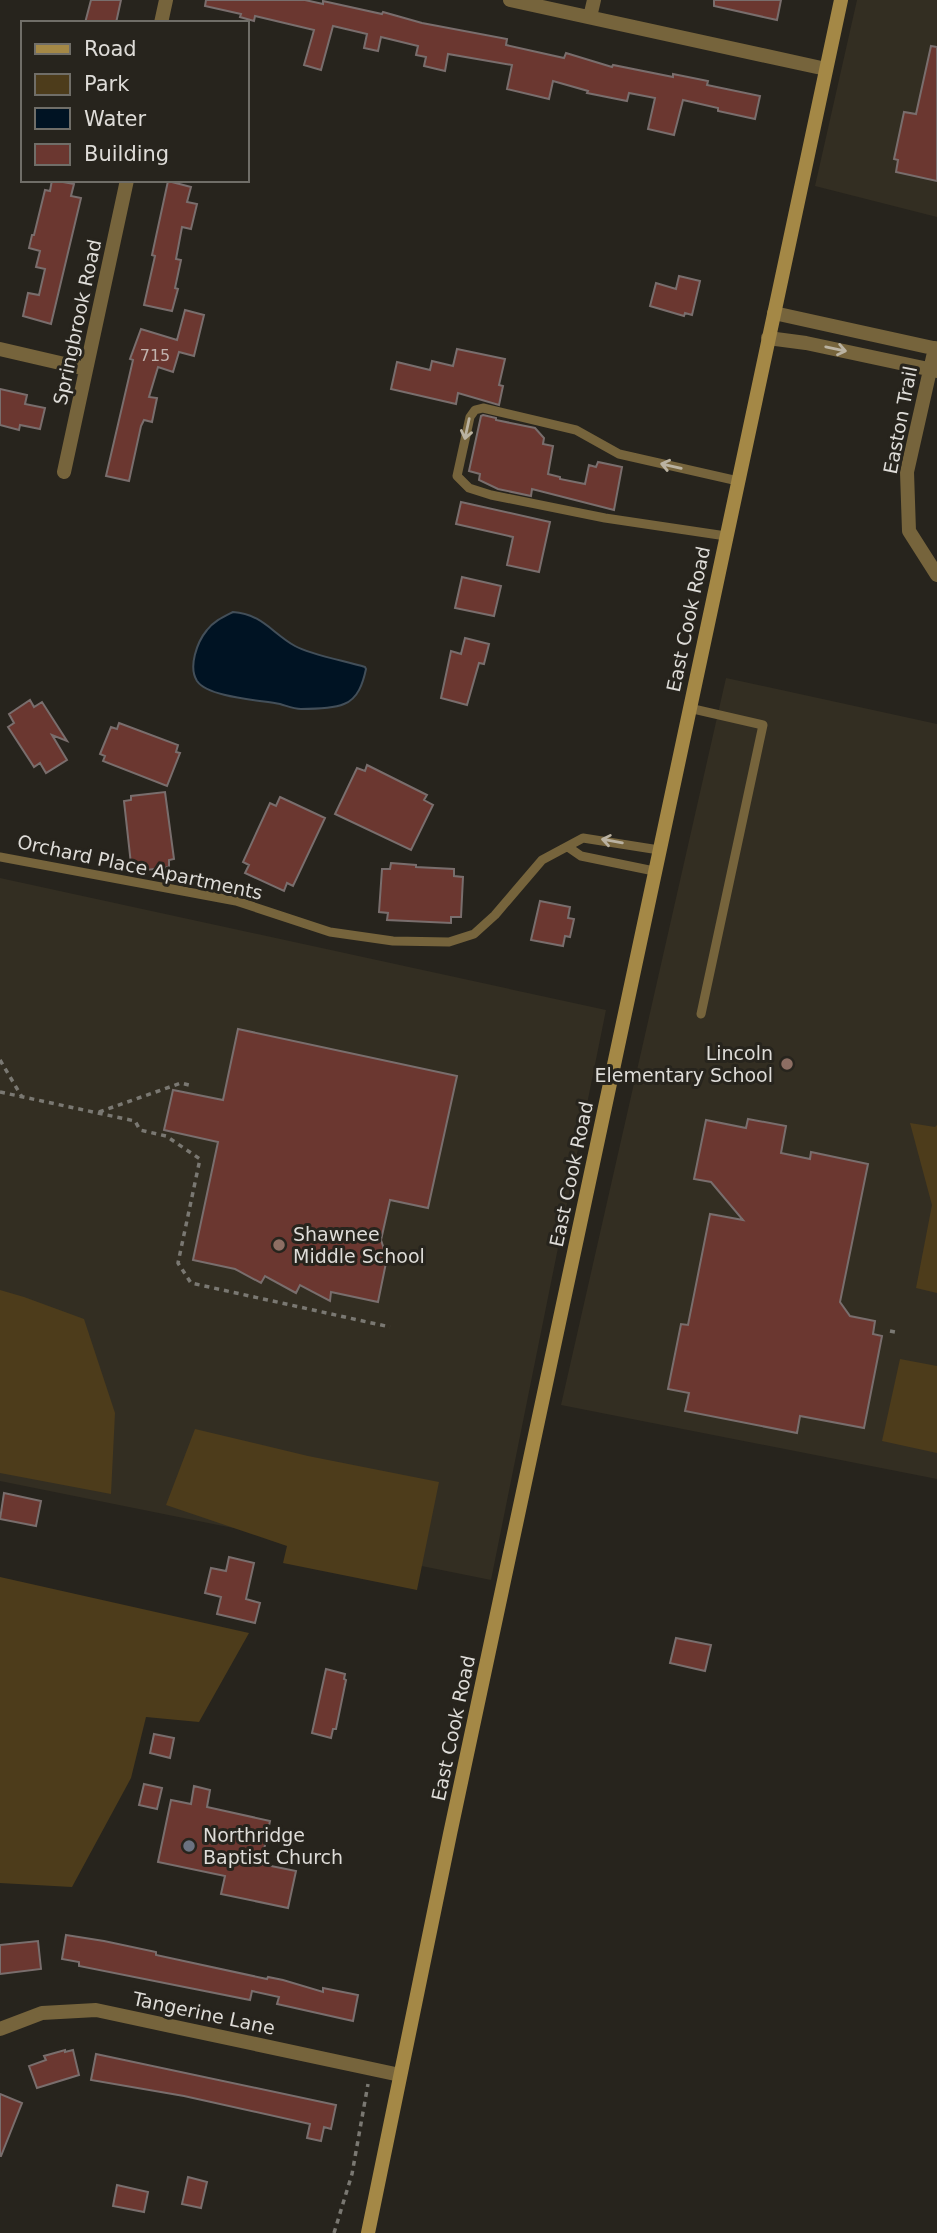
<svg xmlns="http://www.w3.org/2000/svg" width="937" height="2233" viewBox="0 0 937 2233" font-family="'DejaVu Sans',sans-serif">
	<rect width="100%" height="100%" fill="#27241d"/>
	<path fill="#332e22" d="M857 0H937V217L815 186Z
		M726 678 937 724V1479L561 1405Z
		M0 878 606 1010 491 1580 0 1481Z"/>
	<path fill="#4d3c1b" d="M910 1123 935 1127 937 1125V1293L916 1288 932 1205Z
		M0 1290 24 1297 84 1319 115 1413 111 1494 0 1473Z
		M900 1359 937 1366V1453L882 1441Z
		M195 1429 308 1456 439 1482 417 1590 283 1563 287 1546 166 1505Z
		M0 1577 249 1633 199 1722 146 1717 131 1778 72 1887 0 1883Z"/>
	<path fill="#001323" stroke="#434f59" stroke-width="2" d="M233 612C262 614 272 633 295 646 311 655 346 661 365 667L366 669C363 683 358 699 344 704 332 709 314 709 301 709 294 709 287 706 280 704 261 700 209 698 197 681 188 667 197 642 207 630 214 621 223 617 233 612Z"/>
	<path fill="#6b3730" stroke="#796e6d" stroke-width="2" d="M91 0H121L116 23H85Z
		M206 0H305L323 4V1L382 14 383 12 422 23 507 39 506 45 564 58 566 53 612 67 613 65 673 77V74L708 81 707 85 760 96 755 119 718 111V108L683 100 674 135 648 129 655 98 629 93 627 101 587 93 588 91 553 81 549 99 507 89 512 65 448 54 445 71 424 66 426 57 416 55 418 46 381 37 378 51 364 48 367 34 333 26 321 70 304 65 314 30 255 16 254 21 240 17 241 14 205 6Z
		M714 0H781L777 20 714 6Z
		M931 46 937 47V181L896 172 898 160 894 159 904 112 916 114Z
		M52 180 74 184 71 196 81 198 51 324 23 316 28 293 39 295 45 269 36 267 40 251 29 248 32 235H34L45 190 50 191Z
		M168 181 191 187 187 202 197 204 191 229 182 227 176 259 181 260 175 288 178 289 172 311 144 305 155 256 152 255Z
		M679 276 700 281 692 315 685 313 684 316 650 306 656 283 676 289Z
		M185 310 204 315 194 356 179 352 173 372 158 367 149 397 157 398 152 422 144 420 141 426 129 481 106 476 133 360 130 359 141 329 177 340Z
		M457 349 505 359 499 385 503 386 499 405 458 393 456 404 391 389 397 362 430 370 432 361 453 366Z
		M0 389 27 395 25 404 45 408 40 429 20 425 19 430 0 425Z
		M483 415 496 418V420L535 428 544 438 543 444 553 446 548 474 560 477V479L585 484 589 465 596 467 598 462 622 467 614 510 532 489 531 496 498 489 479 480 480 474 469 471 481 416Z
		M461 502 550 522 539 572 507 565 513 537 456 524Z
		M462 577 501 586 494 616 455 608Z
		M465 638 489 644 484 664 479 663 467 705 441 698 451 651 461 654Z
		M30 700 34 707 42 702 67 741 52 735 67 760 46 773 40 763 34 767 8 727 14 723 9 714Z
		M119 723 178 745 176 752 180 753 167 786 103 761 105 756 100 754 111 727 117 729Z
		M367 765 427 795 424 800 433 805 411 850 335 814 357 768 365 771Z
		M165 792 174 859 169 860V867L139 871 137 863 131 864 124 801 131 800V796Z
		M280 797 325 818 293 886 287 883 284 891 245 873 249 865 243 862 270 803 276 806Z
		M391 863 416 865V867L454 869V876L463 877 461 917H451V923L387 920 388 913 379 912 382 869H390Z
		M540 901 570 907 568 918 574 919 570 937 565 936 563 946 531 940Z
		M238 1029 457 1076 428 1208 390 1200 381 1240 387 1258 378 1302 331 1292 330 1301 300 1285 296 1293 265 1276 261 1283 235 1269 193 1260 218 1142 164 1130 173 1090 223 1100Z
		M748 1119 786 1126 781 1153 810 1159 811 1152 868 1164 840 1302 850 1316 875 1321 873 1334 882 1336 864 1428 800 1416 797 1433 685 1411 689 1393 668 1389 681 1324 688 1325 710 1214 743 1220 711 1182 694 1179 706 1120 746 1128Z
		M4 1493 41 1501 36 1526 0 1519Z
		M229 1557 254 1563 246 1599 260 1603 255 1623 217 1614 221 1597 205 1593 211 1568 226 1571Z
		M676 1638 711 1645 705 1671 670 1663Z
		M326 1669 345 1674 344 1679 346 1680 336 1729H333L331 1738 312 1733Z
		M154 1734 174 1738 170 1758 150 1753Z
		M144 1784 162 1788 157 1809 139 1805Z
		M194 1786 210 1790 207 1807 270 1821 261 1864 296 1871 288 1908 221 1894 225 1876 158 1862 171 1800 191 1804Z
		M66 1935 104 1941 156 1952V1955L267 1979 268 1977 283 1980 323 1992V1988L358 1995 353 2021 277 2004 279 1997 252 1991 250 2000 79 1966V1962L62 1959Z
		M38 1941 41 1969 0 1974V1945Z
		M65 2050V2052L73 2050 79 2075 37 2088 29 2066 46 2060 44 2056Z
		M96 2054 336 2105 331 2129 324 2127 321 2141 307 2138 310 2124 184 2096 91 2080Z
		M0 2094 22 2103 1 2156H0Z
		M188 2177 207 2182 201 2208 182 2204Z
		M117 2185 148 2192 144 2212 113 2206Z"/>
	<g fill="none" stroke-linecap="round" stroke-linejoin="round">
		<path stroke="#7a7872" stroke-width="3.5" stroke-dasharray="5 5" stroke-linecap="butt" d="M0 1060 22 1097
			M0 1092 135 1121 140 1130 166 1136 200 1159 178 1263 191 1283 390 1327
			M99 1112 181 1083 189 1085
			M890 1331 895 1332
			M334 2233 352 2174 368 2084"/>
		<path stroke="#76643c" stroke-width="9" d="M726 536 605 518 491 495 469 488 457 476 470 417 475 410 483 408 576 430 619 454 738 481
			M689 708 763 725 701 1014
			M568 847 581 856 654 871
			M0 857 236 901 330 932 393 941 449 942 474 934 495 915 542 860 583 838 659 850"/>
		<path stroke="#76643c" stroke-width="14" d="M510 0 826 69
			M590 17 594 0
			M161 23 166 0
			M774 313 937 349
			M768 338 806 343 937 371
			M935 348 907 472 909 531 937 575
			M0 349 86 369
			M64 472 127 180
			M0 2029 42 2013 96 2010 400 2075"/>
		<path stroke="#a48846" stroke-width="14" d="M368 2233 450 1834 841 0"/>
	</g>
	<defs><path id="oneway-shaft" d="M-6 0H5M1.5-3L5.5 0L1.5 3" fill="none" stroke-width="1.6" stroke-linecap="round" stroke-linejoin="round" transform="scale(1.75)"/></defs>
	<g stroke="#bab2a1">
		<use href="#oneway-shaft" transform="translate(836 349) rotate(12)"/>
		<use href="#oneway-shaft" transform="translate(467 429) rotate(102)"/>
		<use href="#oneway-shaft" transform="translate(671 466) rotate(-167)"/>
		<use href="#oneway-shaft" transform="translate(612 841) rotate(-170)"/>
	</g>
	<g fill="#8d6e63" stroke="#27241d" stroke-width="2.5">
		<circle cx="787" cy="1064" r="7"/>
		<circle cx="279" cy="1245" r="7"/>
	</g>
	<circle fill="#6b7280" stroke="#27241d" stroke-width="2.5" cx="189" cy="1846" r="7"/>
	<g text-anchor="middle" stroke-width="6" stroke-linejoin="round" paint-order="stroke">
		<g font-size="16" fill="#c1b3ae">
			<text x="155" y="361">715</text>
		</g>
		<g font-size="19" fill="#dedcd8" stroke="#27241d">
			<text transform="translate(77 322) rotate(-78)" y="7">Springbrook Road</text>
			<text transform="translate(900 420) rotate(-79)" y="7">Easton Trail</text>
			<text transform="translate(688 619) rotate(-78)" y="7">East Cook Road</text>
			<text transform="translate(140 867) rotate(12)" y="7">Orchard Place Apartments</text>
			<text transform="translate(571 1174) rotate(-78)" y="7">East Cook Road</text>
			<text transform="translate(453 1728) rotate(-78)" y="7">East Cook Road</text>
			<text transform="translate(204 2013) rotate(12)" y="7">Tangerine Lane</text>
		</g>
		<g font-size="19" fill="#dedcd8" stroke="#27241d" text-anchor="start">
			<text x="773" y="1060" text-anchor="end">Lincoln<tspan x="773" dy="22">Elementary School</tspan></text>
			<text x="293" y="1241">Shawnee<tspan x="293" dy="22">Middle School</tspan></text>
			<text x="203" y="1842">Northridge<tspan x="203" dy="22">Baptist Church</tspan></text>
		</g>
	</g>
	<rect x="21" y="21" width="228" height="161" fill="#27241d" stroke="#706e68" stroke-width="2"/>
	<rect x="35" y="44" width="35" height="10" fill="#a48846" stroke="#706e68" stroke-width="2"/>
	<text x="84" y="56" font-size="21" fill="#dedcd8">Road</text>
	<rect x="35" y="74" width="35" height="21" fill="#4d3c1b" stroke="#706e68" stroke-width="2"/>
	<text x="84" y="91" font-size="21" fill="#dedcd8">Park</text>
	<rect x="35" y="108" width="35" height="21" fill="#001323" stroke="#706e68" stroke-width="2"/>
	<text x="84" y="126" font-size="21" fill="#dedcd8">Water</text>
	<rect x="35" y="144" width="35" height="21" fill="#6b3730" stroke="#706e68" stroke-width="2"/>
	<text x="84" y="161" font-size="21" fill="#dedcd8">Building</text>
</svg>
